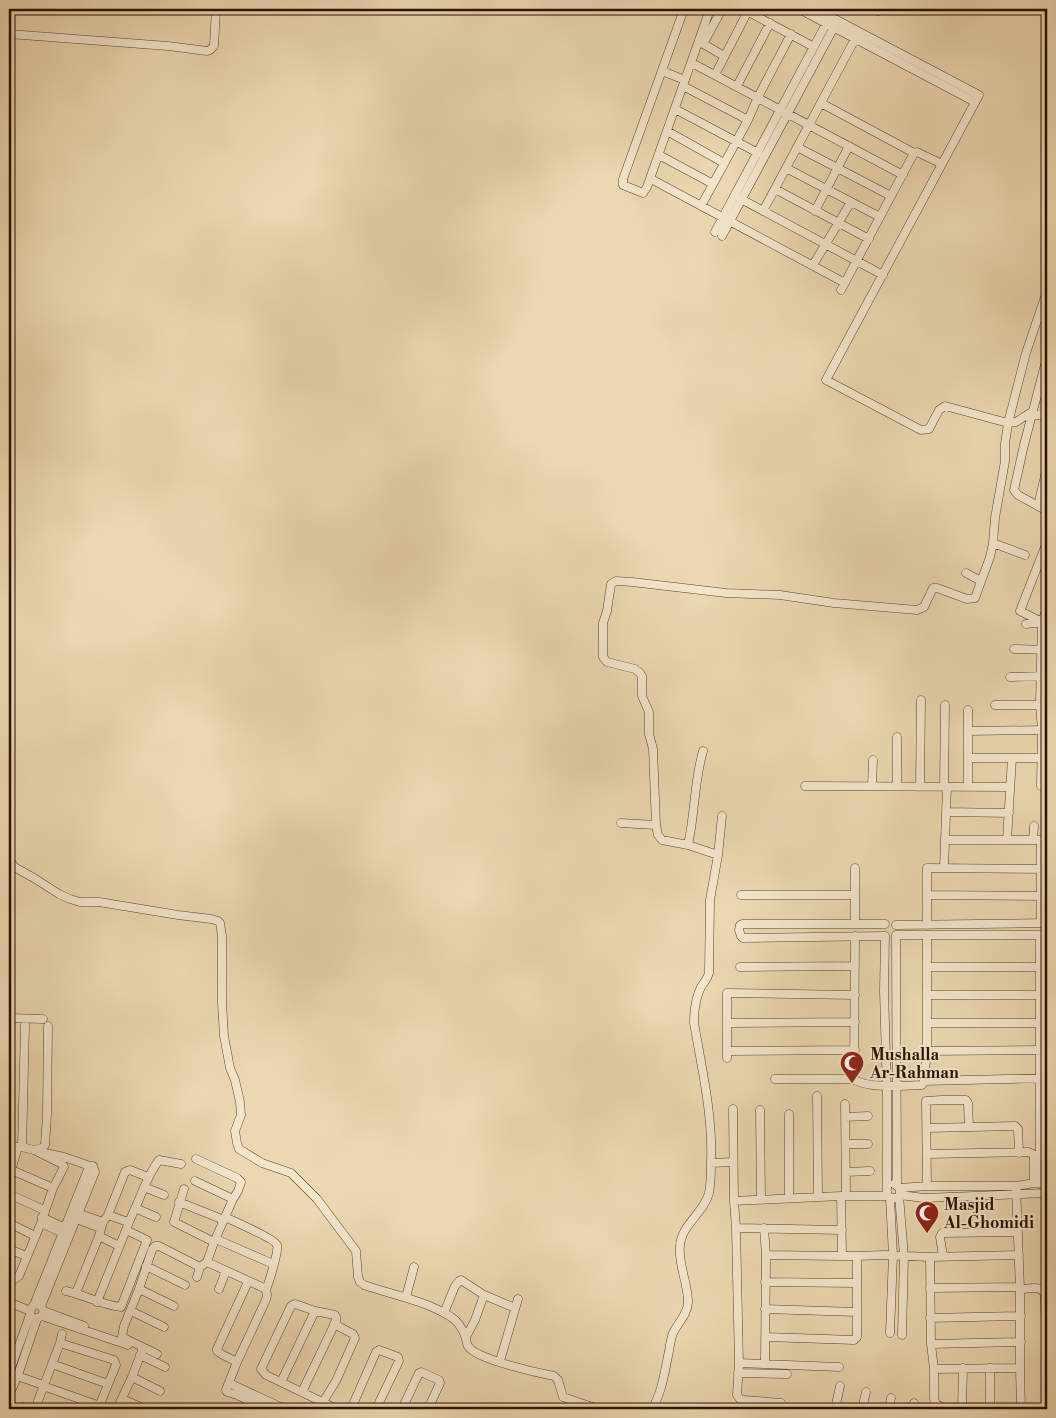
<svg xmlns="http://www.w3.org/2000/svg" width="1056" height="1418" viewBox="0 0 1056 1418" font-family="'Libre Bodoni',serif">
	<rect width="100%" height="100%" fill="#ebd7b0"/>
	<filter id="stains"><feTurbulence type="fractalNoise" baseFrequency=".004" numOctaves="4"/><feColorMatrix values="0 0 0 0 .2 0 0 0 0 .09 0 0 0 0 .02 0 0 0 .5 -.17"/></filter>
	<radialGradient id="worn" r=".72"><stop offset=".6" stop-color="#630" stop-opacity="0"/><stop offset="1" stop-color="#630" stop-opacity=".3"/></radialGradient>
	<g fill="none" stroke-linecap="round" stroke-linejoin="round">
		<defs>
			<path id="minor" d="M684 9 623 179V185L643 193 647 187 710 9
				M743 9 814 47
				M799 9 975 102
				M816 9 979 95 826 380 921 430 929 429 939 410 945 406 1008 423 1016 422 1030 413 1047 417
				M873 9 878 11
				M9 34 168 46 207 51 210 50 214 46 216 9
				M700 42 724 56
				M703 44 722 9
				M692 63 903 175
				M662 71 685 80
				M715 75 749 9
				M683 86 748 120
				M737 86 770 23
				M821 103 914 153
				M675 109 758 153
				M667 131 724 163
				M797 147 891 196
				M659 155 713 184
				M786 168 880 217
				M651 179 845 283
				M775 189 869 239
				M741 199 883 275
				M701 206 748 120 758 97 791 34
				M763 211 855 39
				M815 211 849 146
				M715 232 834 9
				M722 236 834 27
				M813 265 851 202
				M841 290 914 153 917 152 942 164
				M1047 357 1024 445 1014 490 1018 495 1047 511
				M1038 506 1047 467
				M993 543 1025 555
				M966 573 981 581
				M1047 608 1042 622 1040 705 1042 730 1041 786H1047
				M1042 622 1020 611 1047 542
				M1026 624 1042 622
				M1014 649 1047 650
				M1010 677 1047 676
				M995 705H1047
				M968 731 1047 730
				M968 758H1047
				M805 786 1010 787
				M872 786 873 760
				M897 786V737
				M920 787 921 700
				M944 787 945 705
				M968 787V710
				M946 812 1009 813
				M621 823 656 825
				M945 840H1047
				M1007 840 1012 758
				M1033 840 1034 826
				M688 845C695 814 694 782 703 751
				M718 855 688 845 662 840 658 835 656 825 653 749 649 734V712L642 696V676L639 672 635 669 607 662 603 657V623L607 611 611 584 616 581 632 582 726 593 780 595 834 603 917 610 924 607 933 588H937L967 599 975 598 990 557 993 543 995 518 1005 461V444L1008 423 1026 353 1047 291
				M9 861 16 868 34 878 59 894 70 899 80 902H99L178 915 211 919 218 921 220 923 222 936V1003L224 1036 230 1068 235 1080 240 1102 241 1115 235 1131 237 1143 239 1149 262 1163 291 1173 317 1199 356 1251 358 1277 360 1282 364 1285C393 1295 424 1300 451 1317 458 1321 463 1330 466 1338 466 1340 467 1345 468 1346 475 1359 538 1373 554 1376L558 1380 563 1397 598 1409
				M855 868V924
				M944 868 947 787
				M741 895H855
				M927 895 1047 896
				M1041 923V840
				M885 924H742L740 925 739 930 741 936 743 938 885 936 884 991 887 1093V1189
				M896 925 1047 923
				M927 925V868L1047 869
				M1040 935V1184
				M740 967 855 966
				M927 967H1047
				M927 995H1047
				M9 1018 43 1019
				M727 1023 855 1022
				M927 1023H1041
				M727 1051 855 1050
				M927 1051 1047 1050
				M727 1058V993L855 995
				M852 1078C864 1089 906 1086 922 1085L924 1081 927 1051V935
				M775 1079H849L854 1076 855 936
				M924 1081 1047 1078
				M817 1096 818 1197
				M845 1104 846 1195
				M733 1109 734 1201
				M760 1110 761 1200
				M789 1114V1198
				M845 1117 868 1116
				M927 1128 1015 1126 1018 1129 1019 1153
				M846 1144H868
				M9 1147H22L34 1150 62 1164 64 1167 53 1188 41 1223 19 1276 15 1279 9 1277
				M22 1147 25 1025
				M34 1150 42 1148 45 1145 47 1115 48 1026
				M45 1153 64 1157 90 1166
				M927 1154 1028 1152 1033 1154 1034 1157V1183
				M196 1159 237 1178 241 1182 238 1191 233 1199 214 1242 207 1262 200 1267 197 1277
				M711 1163 733 1162
				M9 1169 53 1188
				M11 1170 18 1147
				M846 1172 870 1171
				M195 1181 233 1199
				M894 1184 900 1188 927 1186H1016L1034 1183 1047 1184
				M897 1185 896 935H1047
				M927 1186 926 1101 942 1100H966L968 1103 969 1127
				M1016 1186 1020 1289V1368L1021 1409
				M144 1187 164 1195
				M184 1189 174 1222 214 1242
				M887 1192 888 1196 890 1198H897L900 1195V1188
				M9 1194 44 1210
				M900 1195 924 1198 1047 1193
				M899 1196 904 1256 902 1335
				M890 1198 893 1255 890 1333
				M179 1202 224 1220
				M135 1208 156 1217
				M74 1212 103 1222
				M108 1215 128 1222
				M42 1217 65 1228
				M225 1217C233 1221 275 1239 277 1245 279 1251 269 1282 266 1290
				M74 1218 100 1228
				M9 1223 35 1236
				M41 1223 63 1233
				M736 1228 842 1230
				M764 1228 766 1255 765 1363
				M99 1236 119 1246
				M216 1239 273 1264
				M9 1249 26 1256
				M766 1255 842 1256
				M857 1256 884 1255 930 1257
				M943 1256 940 1237 942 1233 1018 1232
				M207 1262 264 1288C269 1293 267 1298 264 1304L237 1362 226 1390 227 1392 237 1395 266 1409
				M146 1266 185 1285
				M765 1282 856 1283
				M930 1288 1020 1287
				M139 1289 174 1306
				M219 1289 226 1271
				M1020 1289C1031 1289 1042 1284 1045 1296L1047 1398
				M66 1291C85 1295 102 1305 121 1307L147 1240 126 1230
				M76 1293 99 1236 103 1222 108 1215 125 1172 130 1170 148 1177
				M406 1297 414 1267
				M9 1302 30 1311
				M97 1302 126 1230C129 1221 133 1213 137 1204 144 1188 149 1173 159 1160L181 1164
				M34 1305 89 1167 93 1166 95 1172 41 1306
				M765 1309 857 1312
				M44 1311 84 1326
				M131 1311 164 1327
				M315 1311 295 1304 291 1306 261 1369 266 1375 337 1409
				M444 1313 455 1286 459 1281 461 1280 484 1295 515 1308
				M30 1315 9 1373 43 1385
				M42 1316 44 1311C32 1289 22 1328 42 1316L128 1345
				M930 1318 1021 1316
				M466 1337 475 1320 484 1295
				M766 1337 854 1340 857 1337V1256H842L841 1196
				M60 1343 114 1360 116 1365 98 1409
				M931 1344 1021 1342
				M157 1354 122 1337 124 1326 139 1289 152 1250 155 1246H159L200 1267
				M140 1355 165 1367
				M500 1361 518 1299
				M237 1362 223 1355 217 1351V1349L248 1282
				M739 1363 839 1367
				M52 1364 108 1384
				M990 1368V1409
				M934 1369 1020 1368
				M738 1373 787 1374
				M132 1377 160 1391
				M281 1382 315 1311 335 1315 336 1317V1321L302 1392
				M229 1383 285 1409
				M43 1386 100 1406
				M9 1396 19 1372 37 1319
				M122 1399 145 1409
				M781 1403 744 1400 740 1399 737 1395 739 1363 736 1228 734 1201 841 1196H888
				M23 1407 29 1409
				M35 1409 60 1343 62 1334
				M117 1409 132 1377 143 1348
				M320 1409 323 1402 336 1381 355 1338 353 1334 334 1324
				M351 1409 376 1352 379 1350 398 1357 399 1361 376 1409
				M402 1409 419 1373 421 1372 439 1380 440 1383 428 1409
				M652 1409C662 1393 665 1370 669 1351 670 1345 671 1338 673 1333 678 1323 688 1314 688 1302 688 1283 678 1265 680 1246 681 1225 704 1213 709 1193 711 1183 711 1173 711 1163 713 1116 702 1069 694 1023 694 1012 696 997 701 987 705 981 707 980 709 973L710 900 718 855 722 816
				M835 1409 840 1386
				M862 1409 866 1392
				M889 1409 891 1398
				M912 1409 914 1403
				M946 1409 936 1404 934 1399V1369L931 1344 930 1257 1019 1255
				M962 1409 963 1368"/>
		</defs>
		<use href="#minor" stroke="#5b412c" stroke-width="9"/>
		<use href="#minor" stroke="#f2e5cc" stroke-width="8"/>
	</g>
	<defs>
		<symbol id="mosque-pin" viewBox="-11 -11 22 30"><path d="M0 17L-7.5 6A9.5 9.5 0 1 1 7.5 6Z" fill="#8f2418" stroke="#f2e5cc"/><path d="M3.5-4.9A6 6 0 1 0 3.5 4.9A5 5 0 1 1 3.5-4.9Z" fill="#fff"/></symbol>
	</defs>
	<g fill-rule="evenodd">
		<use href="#mosque-pin" x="838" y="1049" width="28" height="38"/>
		<use href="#mosque-pin" x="913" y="1199" width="28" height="38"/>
	</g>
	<g text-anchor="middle" stroke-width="4" stroke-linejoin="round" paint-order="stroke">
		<g font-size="16" font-weight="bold" fill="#2b0f00" stroke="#f2e5cc" text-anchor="start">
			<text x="870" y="1060">Mushalla<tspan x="870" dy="18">Ar-Rahman</tspan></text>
			<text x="944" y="1210">Masjid<tspan x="944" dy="18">Al-Ghomidi</tspan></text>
		</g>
	</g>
	<rect width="1056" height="1418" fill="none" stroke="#ebd7b0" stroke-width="30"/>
	<rect x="10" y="10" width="1036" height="1398" fill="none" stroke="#2b0f00" stroke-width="2.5"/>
	<rect x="15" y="15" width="1026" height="1388" fill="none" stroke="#2b0f00"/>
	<rect width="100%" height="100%" filter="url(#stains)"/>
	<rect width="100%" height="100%" fill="url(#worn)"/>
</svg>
